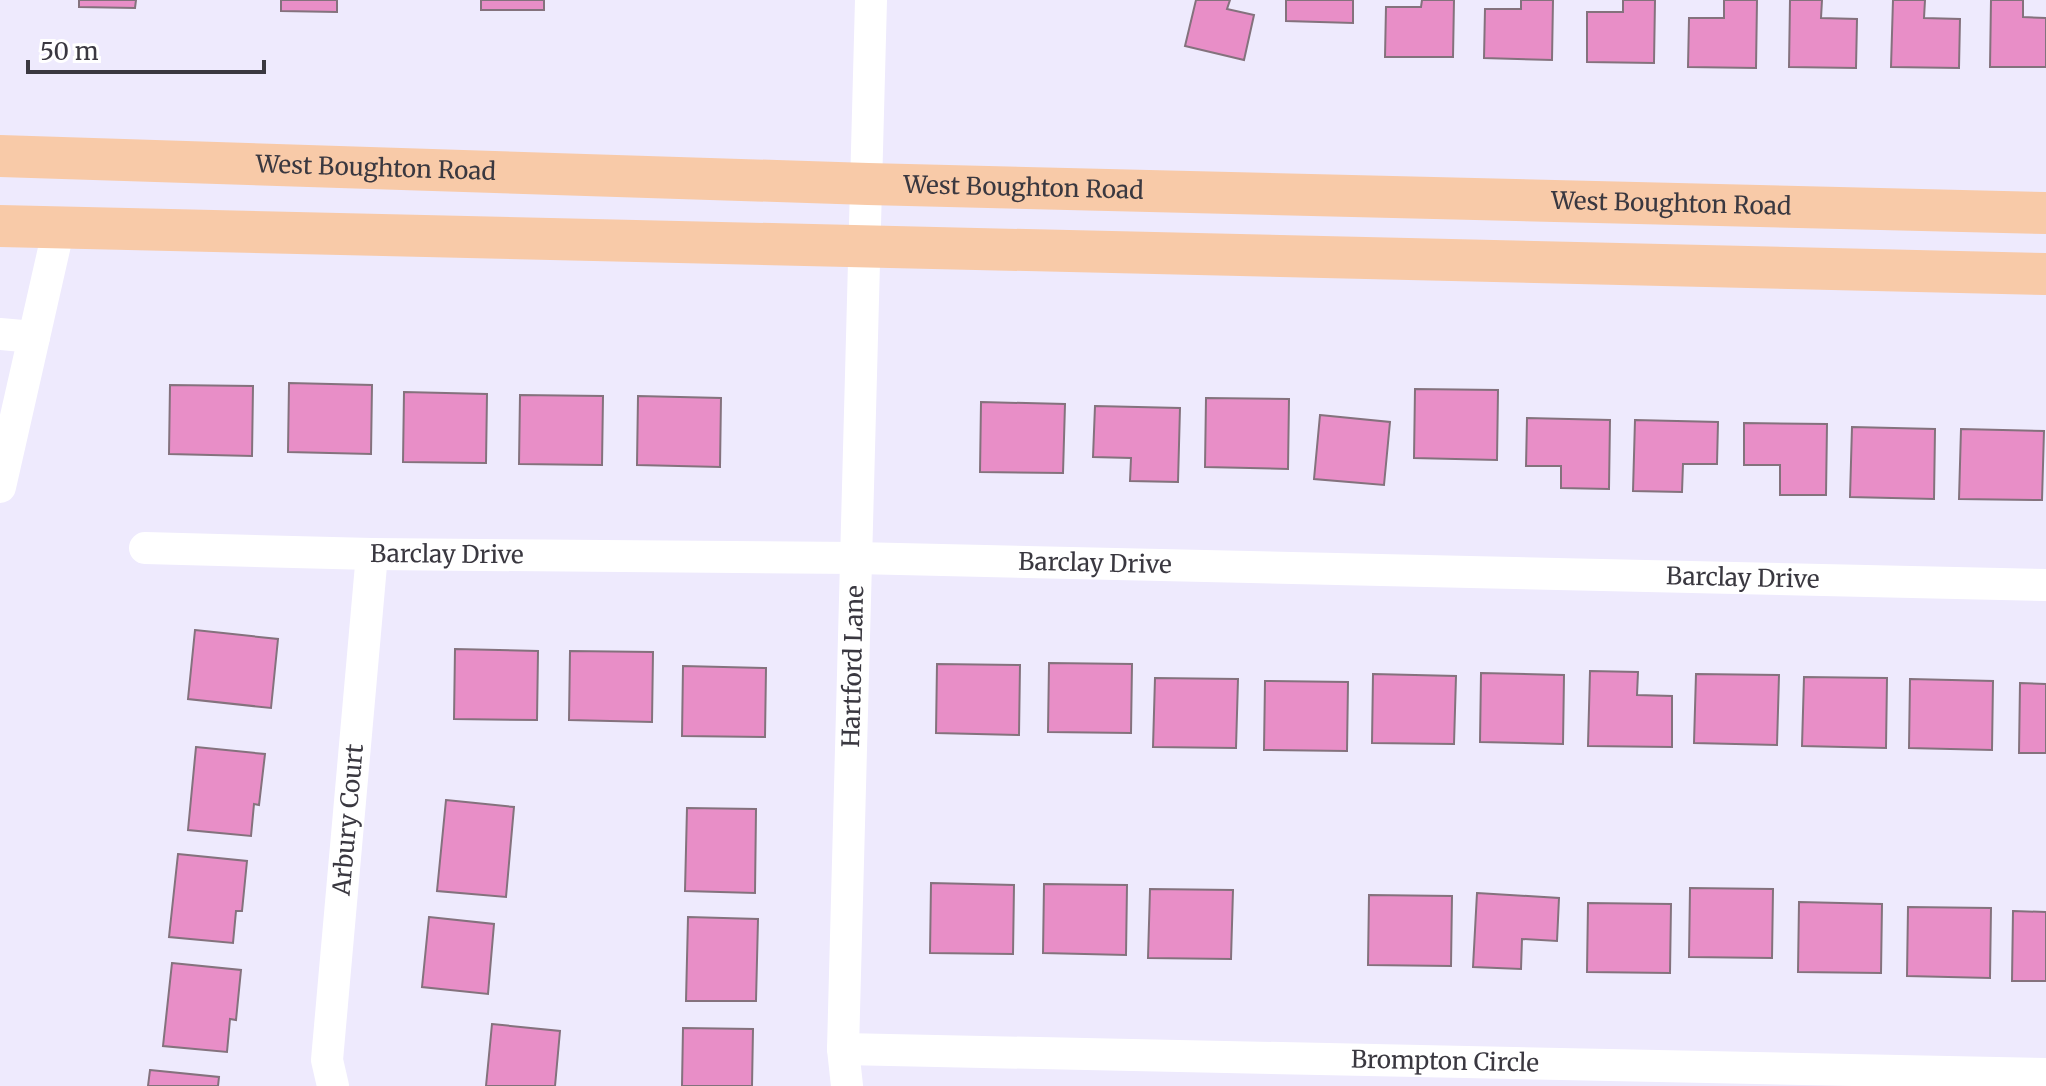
<svg xmlns="http://www.w3.org/2000/svg" width="2046" height="1086" viewBox="0 0 2046 1086" font-family="Merriweather,serif">
	<rect width="100%" height="100%" fill="#eeeafd"/>
	<path fill="#e88ec7" stroke="#84727d" stroke-width="2" d="M79 0H136L135 8 79 7Z
		M281 0H337V12L281 11Z
		M481 0H544V10H481Z
		M1196 0H1230L1227 9 1254 15 1244 60 1185 46Z
		M1286 0H1353V23L1286 21Z
		M1422 0H1454L1453 57H1385L1386 7H1421Z
		M1521 0H1553L1552 60 1484 58 1485 9H1521Z
		M1623 0H1655L1654 63 1587 62V12H1623Z
		M1724 0H1757L1756 68 1688 67 1689 18H1724Z
		M1790 0H1822L1821 18 1857 19 1856 68 1789 67Z
		M1893 0H1925L1924 18 1960 19 1959 68 1891 67Z
		M1991 0H2023V17L2046 18V67H1990Z
		M289 383 372 385 371 454 288 452Z
		M170 385 253 386 252 456 169 454Z
		M1415 389 1498 390 1497 460 1414 458Z
		M404 392 487 394 486 463 403 462Z
		M520 395 603 396 602 465 519 464Z
		M638 396 721 398 720 467 637 465Z
		M1206 398 1289 399 1288 469 1205 467Z
		M981 402 1065 404 1063 473 980 472Z
		M1095 406 1180 408 1178 482 1130 481 1131 458 1093 457Z
		M1320 415 1390 422 1384 485 1314 479Z
		M1527 418 1610 420 1609 489 1561 488V466H1526Z
		M1635 420 1718 422 1717 464H1683L1682 492 1633 491Z
		M1744 423 1827 424 1826 495H1780V465H1744Z
		M1852 427 1935 429 1934 499 1850 497Z
		M1961 429 2044 431 2042 500 1959 499Z
		M195 630 278 639 271 708 188 699Z
		M455 649 538 651 537 720 454 719Z
		M570 651 653 652 652 722 569 720Z
		M1049 663 1132 664 1131 733 1048 732Z
		M937 664 1020 665 1019 735 936 733Z
		M683 666 766 668 765 737 682 736Z
		M1590 671 1638 672 1637 695 1672 696V747L1588 746Z
		M1481 673 1564 675 1563 744 1480 742Z
		M1373 674 1456 676 1454 744 1372 743Z
		M1696 674 1779 675 1777 745 1694 743Z
		M1804 677 1887 678 1886 748 1802 746Z
		M1155 678 1238 679 1236 748 1153 747Z
		M1910 679 1993 681 1992 750 1909 748Z
		M1265 681 1348 682 1347 751 1264 750Z
		M2020 683 2046 684V753H2019Z
		M196 747 265 754 259 805 254 804 251 836 188 830Z
		M446 800 514 807 506 897 437 891Z
		M687 808 756 809 755 893 685 891Z
		M178 854 247 861 242 911H236L233 943 169 937Z
		M931 883 1014 885 1013 954 930 953Z
		M1044 884 1127 885 1126 955 1043 953Z
		M1690 888 1773 889 1772 958 1689 957Z
		M1150 889 1233 890 1231 959 1148 958Z
		M1477 893 1559 898 1557 941 1522 939 1521 969 1473 967Z
		M1369 895 1452 896 1451 966 1368 965Z
		M1799 902 1882 904 1881 973 1798 972Z
		M1588 903 1671 904 1670 973 1587 972Z
		M1908 907 1991 908 1990 978 1907 976Z
		M2013 911 2046 912V981H2012Z
		M429 917 494 924 488 994 422 987Z
		M688 917 758 919 756 1001H686Z
		M172 963 241 970 236 1020 230 1019 227 1052 163 1046Z
		M492 1024 560 1031 555 1086H486Z
		M683 1028 753 1029 752 1086H682Z
		M150 1070 219 1077 218 1086H148Z"/>
	<g fill="none" stroke-linecap="round" stroke-linejoin="round">
		<g stroke="#fff" stroke-width="32">
			<path d="M0 334 34 337"/>
			<path d="M0 487 59 227"/>
			<path id="s1" d="M145 548 372 554 856 558 2046 585"/>
			<path id="s2" d="M843 1049 2046 1074"/>
			<path id="s3" d="M333 1086 327 1060 372 554"/>
			<path id="s4" d="M847 1086 843 1049 871 0"/>
		</g>
		<g stroke="#f8caa8" stroke-width="42">
			<path id="s5" d="M0 156 868 184 2046 213"/>
			<path d="M0 226 2046 274"/>
		</g>
	</g>
	<g text-anchor="middle" stroke-width="8" stroke-linejoin="round" paint-order="stroke">
		<g font-size="24" fill="#3a3840" stroke="#fff">
			<text dy="8" stroke="none"><textPath href="#s5" startOffset="376">West Boughton Road</textPath></text>
			<text dy="8" stroke="none"><textPath href="#s5" startOffset="1024">West Boughton Road</textPath></text>
			<text dy="8" stroke="none"><textPath href="#s5" startOffset="1672">West Boughton Road</textPath></text>
			<text dy="8" stroke="none"><textPath href="#s1" startOffset="302">Barclay Drive</textPath></text>
			<text dy="8" stroke="none"><textPath href="#s1" startOffset="950">Barclay Drive</textPath></text>
			<text dy="8" stroke="none"><textPath href="#s1" startOffset="1598">Barclay Drive</textPath></text>
			<text dy="8" stroke="none"><textPath href="#s4" startOffset="420">Hartford Lane</textPath></text>
			<text dy="8" stroke="none"><textPath href="#s3" startOffset="268">Arbury Court</textPath></text>
			<text dy="8" stroke="none"><textPath href="#s2" startOffset="602">Brompton Circle</textPath></text>
		</g>
	</g>
	<path d="M28 60v12h236v-12" fill="none" stroke="#3a3840" stroke-width="4"/>
	<text x="40" y="60" font-size="24" fill="#3a3840" stroke="#ffffff" stroke-width="6" paint-order="stroke">50 m</text>
</svg>
